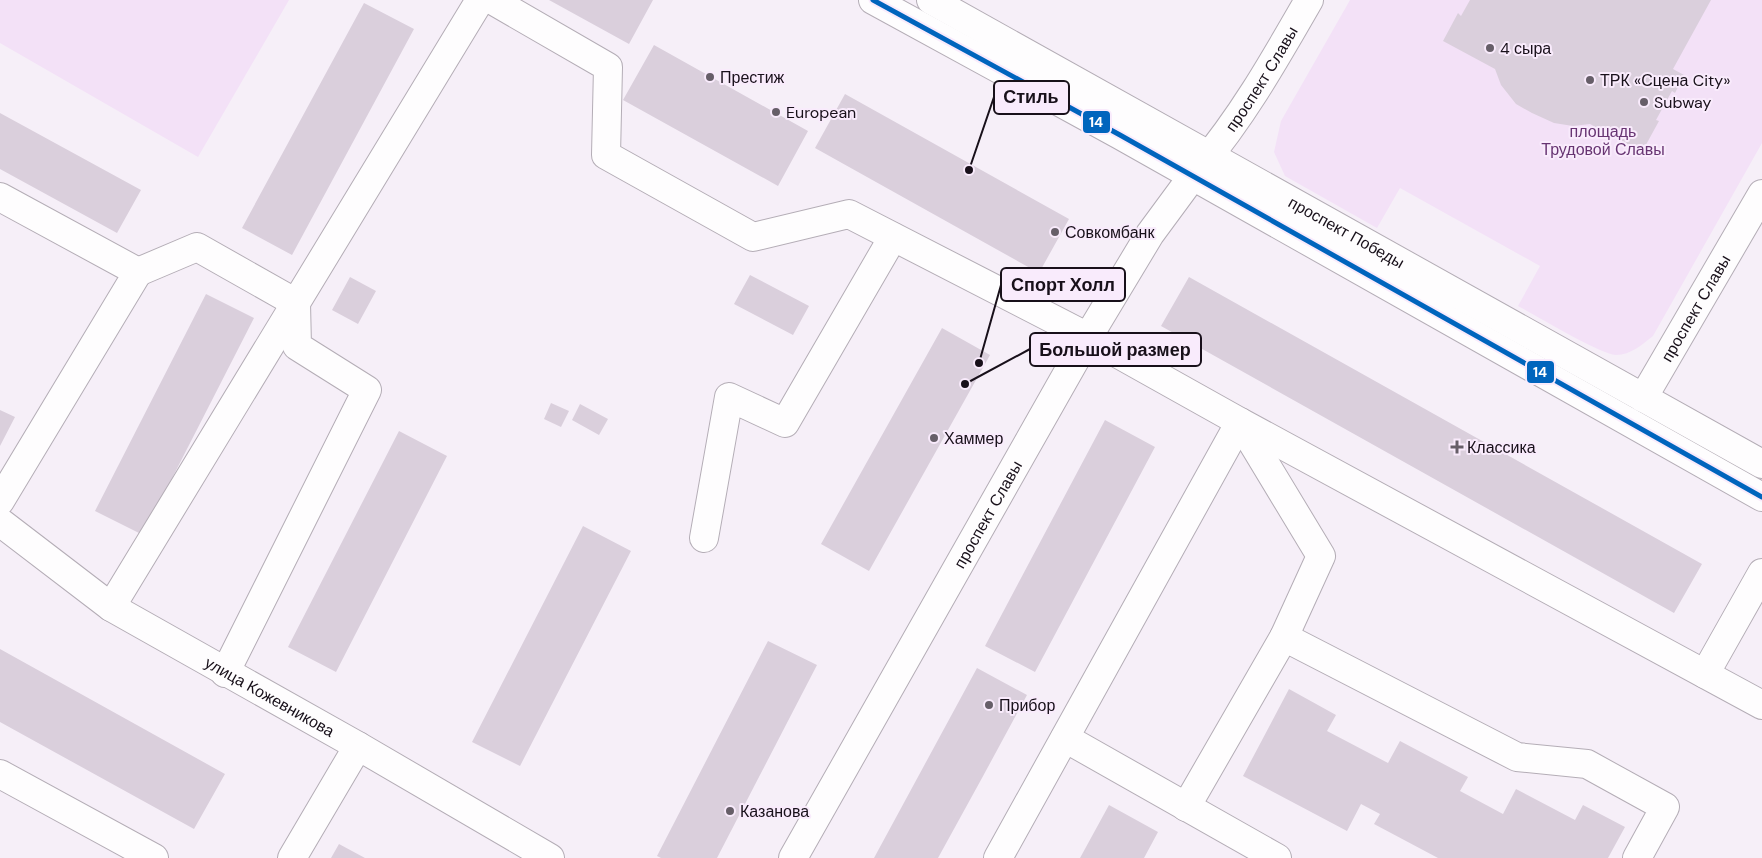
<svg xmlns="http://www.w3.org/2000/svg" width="1762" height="858" viewBox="0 0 1762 858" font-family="'DM Sans',sans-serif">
	<rect width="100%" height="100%" fill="#f6eff8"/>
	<path fill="#f3e1f7" d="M0 0H289L198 157 0 43Z
		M1350 0H1762V143L1653 336C1643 344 1631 355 1616 355 1599 354 1537 316 1518 306L1540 266 1400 188 1377 228 1285 176 1274 152 1281 121Z"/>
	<path fill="#dacfdc" d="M549 0H653L629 44Z
		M1470 0H1711L1673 69 1684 75 1675 93 1672 91 1656 120 1659 121 1642 152 1590 124 1573 126 1554 123 1532 113 1516 104 1501 85 1495 69 1443 41 1458 13 1461 16Z
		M364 3 414 29 292 255 242 228Z
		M654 45 808 131 778 186 623 100Z
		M845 94 1069 219 1039 273 815 148Z
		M0 113 141 190 117 233 0 169Z
		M750 275 809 306 793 335 734 304Z
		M350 277 376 291 358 324 332 310Z
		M1189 277 1702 564 1674 613 1161 326Z
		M206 294 254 318 143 535 95 511Z
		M942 328 990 355 869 571 821 544Z
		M551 403 569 411 561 427 544 419Z
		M580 404 608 419 599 435 572 420Z
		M0 410 15 417 0 446Z
		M1105 420 1155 447 1035 672 985 646Z
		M399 431 447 456 336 672 288 647Z
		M583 526 631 551 520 766 472 742Z
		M768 641 817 665 717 858H661L657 856Z
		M0 649 225 774 194 829 0 722Z
		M977 668 1027 695 982 778 938 858H874Z
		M1289 689 1336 715 1327 731 1388 763 1400 741 1468 777 1460 791 1503 814 1516 789 1575 820 1583 805 1625 827 1608 858H1438L1374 824 1380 814 1361 804 1347 831 1243 776Z
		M1109 805 1158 832 1144 858H1080Z
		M339 844 365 858H331Z"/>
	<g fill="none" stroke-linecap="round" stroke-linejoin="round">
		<defs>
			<g id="minor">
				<path d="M492 0 608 67 606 155 753 237 849 214 1088 337 1240 422 1321 556 1284 637"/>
				<path d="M0 197 138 272 0 501"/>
				<path d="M138 272 197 247 296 303 297 346 367 390 225 673"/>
				<path id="s1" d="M1643 398 1762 194"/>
				<path id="s2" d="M0 522 111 607 358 746 550 858"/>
				<path d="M704 538 729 397 785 423 893 237"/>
				<path d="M111 607 480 0"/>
				<path d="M1705 674 1762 573"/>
				<path d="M1065 738 1277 858"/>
				<path d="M0 774 154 858"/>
				<path d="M1186 807 1284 637 1517 757 1587 764 1665 807 1637 858"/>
				<path d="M292 858 358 746"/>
				<path id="s3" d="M793 858 1088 337 1150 234 1192 177"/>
				<path d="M998 858 1240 422 1762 705"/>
			</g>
			<g id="major">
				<path d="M873 0 1120 135 1762 497"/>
				<path id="s4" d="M931 0 1762 464"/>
				<path id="s5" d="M1199 168C1243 116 1275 59 1309 0"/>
			</g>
		</defs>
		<use href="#minor" stroke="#b4adb6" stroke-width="30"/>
		<use href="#major" stroke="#b4adb6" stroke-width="30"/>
		<use href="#minor" stroke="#fefdfe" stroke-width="28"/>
		<use href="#major" stroke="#fefdfe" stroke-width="28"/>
		<defs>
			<path id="bus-1" d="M873 0 1120 135 1762 497"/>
		</defs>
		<use href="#bus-1" stroke="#f9ebfc" stroke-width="9"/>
		<use href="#bus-1" stroke="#0065bd" stroke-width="5"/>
	</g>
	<g fill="#665e68" stroke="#f9ebfc" stroke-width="2">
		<circle cx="1490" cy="48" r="5"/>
		<circle cx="710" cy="77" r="5"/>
		<circle cx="1590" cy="80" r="5"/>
		<circle cx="1644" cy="102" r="5"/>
		<circle cx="776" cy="112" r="5"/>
		<circle cx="1055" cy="232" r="5"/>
		<circle cx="934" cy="438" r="5"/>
		<path d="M1454.5 439.5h5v5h5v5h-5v5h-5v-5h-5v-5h5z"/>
		<circle cx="989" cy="705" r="5"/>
		<circle cx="730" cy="811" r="5"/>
	</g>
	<g text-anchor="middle" stroke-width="4" stroke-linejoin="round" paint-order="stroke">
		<g font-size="16" fill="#18101a" stroke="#f9ebfc" text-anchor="start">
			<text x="1500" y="54">4 сыра</text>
			<text x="720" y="83">Престиж</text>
			<text x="1600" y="86">ТРК «Сцена City»</text>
			<text x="1654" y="108">Subway</text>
			<text x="786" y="118">European</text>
			<text x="1065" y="238">Совкомбанк</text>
			<text x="944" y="444">Хаммер</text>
			<text x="1467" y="453">Классика</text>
			<text x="999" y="711">Прибор</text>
			<text x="740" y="817">Казанова</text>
		</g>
		<g font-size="16" fill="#18101a" stroke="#f9ebfc">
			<text dy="6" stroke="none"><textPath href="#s5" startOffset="109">проспект Славы</textPath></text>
			<text dy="6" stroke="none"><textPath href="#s4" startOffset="476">проспект Победы</textPath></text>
			<text dy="6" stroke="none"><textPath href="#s1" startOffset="104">проспект Славы</textPath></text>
			<text dy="6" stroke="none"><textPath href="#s3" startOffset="395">проспект Славы</textPath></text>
			<text dy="6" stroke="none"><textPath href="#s2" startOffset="322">улица Кожевникова</textPath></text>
		</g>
		<g font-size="16" fill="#673472" stroke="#f9ebfc">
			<text x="1603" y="137">площадь<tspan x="1603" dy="18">Трудовой Славы</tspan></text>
		</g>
	</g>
	<path fill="none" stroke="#18101a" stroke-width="2" d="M969 170L994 97M979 363L1001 285M965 384L1030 349"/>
	<g fill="#18101a" stroke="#f9ebfc" stroke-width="2">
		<circle cx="969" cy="170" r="5"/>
		<circle cx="979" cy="363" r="5"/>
		<circle cx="965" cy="384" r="5"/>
	</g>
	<g fill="#f9ebfc" stroke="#18101a" stroke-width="2">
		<rect x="994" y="81" width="75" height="33" rx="5"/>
		<rect x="1001" y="268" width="124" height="33" rx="5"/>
		<rect x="1030" y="333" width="171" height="33" rx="5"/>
	</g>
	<g font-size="18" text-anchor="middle" font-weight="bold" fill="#18101a">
		<text x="1031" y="103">Стиль</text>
		<text x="1063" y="291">Спорт Холл</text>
		<text x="1115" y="356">Большой размер</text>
	</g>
	<g stroke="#f9ebfc" stroke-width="2">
		<rect x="1082" y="110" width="29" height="24" rx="5" fill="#0065bd"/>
		<rect x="1526" y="360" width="29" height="24" rx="5" fill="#0065bd"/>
	</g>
	<g font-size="14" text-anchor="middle" font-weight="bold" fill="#fff">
		<text x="1096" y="127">14</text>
		<text x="1540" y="377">14</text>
	</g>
</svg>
